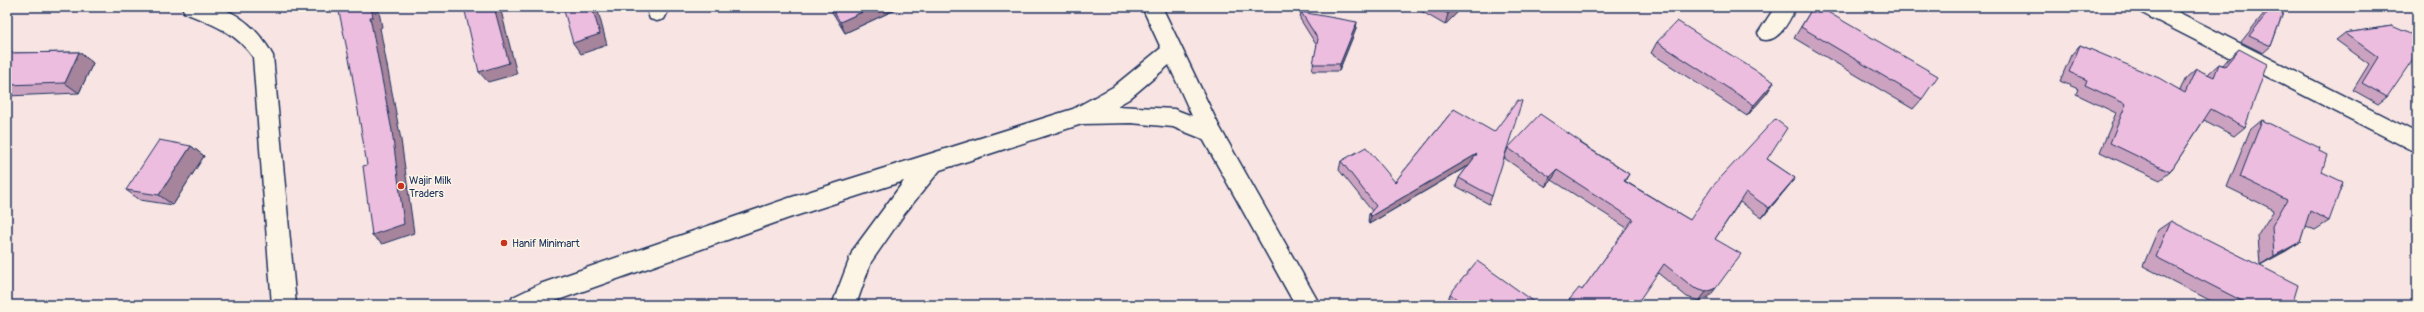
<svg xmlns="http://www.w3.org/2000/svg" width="2424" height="312" viewBox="0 0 2424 312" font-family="Pangolin,sans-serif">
	<rect width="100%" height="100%" fill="#f7e4e3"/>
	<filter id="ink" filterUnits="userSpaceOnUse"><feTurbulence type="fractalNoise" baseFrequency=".025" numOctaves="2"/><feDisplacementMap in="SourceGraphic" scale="8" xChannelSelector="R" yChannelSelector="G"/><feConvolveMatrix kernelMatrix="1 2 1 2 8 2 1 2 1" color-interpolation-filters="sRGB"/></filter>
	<g filter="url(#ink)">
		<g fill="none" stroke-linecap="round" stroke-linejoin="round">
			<defs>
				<path id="minor" d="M182 7C192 7 203 6 213 7 239 10 262 34 273 56L296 305H272L253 57C236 32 212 24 185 13Z
					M646 7H666L667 13 664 19 657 21 650 19Z
					M1142 7H1162L1219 126 1320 305H1295L1203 139 1173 127 1131 123 1082 124 940 170 905 213 871 262 856 305H832L853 250 904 181 789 218 544 305H509L513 297 540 284 789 198 1073 109 1113 87 1161 48ZM1169 65 1192 116 1174 109 1117 106 1129 99Z
					M1775 7H1796C1789 21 1778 45 1761 39L1758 33Z
					M2139 7H2168L2417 133V153L2142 13Z"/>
			</defs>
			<use href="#minor" stroke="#1b2f5e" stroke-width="3"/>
			<use href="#minor" fill="#fcf5e5" fill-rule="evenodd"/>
		</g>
		<path fill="#cba3c0" stroke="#1b2f5e" d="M829 7H901L845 33Z
			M1414 7H1463L1445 25Z
			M1813 7 1922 99 1913 109 1794 38Z
			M2269 7H2285L2271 46 2263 53 2241 42Z
			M1301 12 1356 29 1339 71H1312L1317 46 1300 19Z
			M2392 26 2387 97 2378 104 2353 90 2369 64 2336 40 2345 33Z
			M1657 42 1774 82 1767 93 1747 116 1651 53Z
			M2080 45 2180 90 2186 78 2196 69 2208 75 2209 73 2219 64 2223 65 2228 59 2239 49 2245 127 2234 136 2204 120 2170 172 2160 180 2100 152 2116 113 2076 94 2078 89 2060 81 2071 55Z
			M79 52 93 63 79 93 7 96V53Z
			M1454 109 1492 196 1489 204 1456 186 1459 178 1468 166 1369 224 1368 222 1369 214 1372 211 1339 170 1341 161 1395 182Z
			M2262 120 2319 151 2329 221 2315 230 2305 226 2300 242 2286 251 2260 265 2258 235 2274 210 2227 187 2250 130Z
			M1581 142V143L1629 174 1625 181 1690 220 1767 159 1795 178 1787 188 1762 218 1740 202 1715 239 1709 297 1699 301 1687 297 1658 273 1582 290 1627 228 1552 180 1546 187 1504 158 1508 148Z
			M191 146 204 156 173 205 140 200 126 190Z
			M2171 221 2292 305H2219L2143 266 2158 230Z
			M1450 294 1539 305H1449L1447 303Z"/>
		<path fill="#a5849c" stroke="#1b2f5e" d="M371 7H378L382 27 380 28 401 140 414 233 382 244 372 235 370 17Z
			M494 7H500L517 74 488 82 479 72Z
			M592 7H597L607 45 581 54 573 43Z
			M873 7H901L845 33 840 22Z
			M1455 7H1463L1445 25 1448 14Z
			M1357 22 1356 29 1339 71 1340 64Z
			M79 52 93 63 79 93 65 83Z
			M1774 82 1767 93 1747 116 1754 105Z
			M191 146 204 156 173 205 159 195Z
			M1477 154 1474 162 1369 224 1371 216Z
			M1557 170 1552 180 1546 187 1550 177Z
			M1795 178 1787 188 1762 218 1769 208Z
			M2300 242 2286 251 2260 265 2274 256Z
			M1716 288 1709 297 1699 301 1706 292Z"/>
		<path fill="#ecbddf" stroke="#1b2f5e" d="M338 7H371L373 17H370L392 131 404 224 372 235 363 166 367 165 351 68Z
			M464 7H494L509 63 479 72Z
			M563 7H592L600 34 573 43Z
			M831 7H873L840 22Z
			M1436 7H1455L1448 14Z
			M1813 7H1819L1938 76 1922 99 1801 27Z
			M2272 7H2285L2271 46 2249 36Z
			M1301 12 1357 22 1340 64H1313L1318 39Z
			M1677 21 1774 82 1754 105 1657 42Z
			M2392 26 2417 37V53L2387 97 2362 83 2378 57 2345 33Z
			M2080 45 2159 78 2185 93 2196 69 2214 77 2219 64 2225 66 2239 49 2267 64 2245 127 2211 109 2170 172 2110 143 2126 104 2085 85 2087 80 2069 72Z
			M79 52 65 83 7 85V53Z
			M1518 100 1522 101 1492 196 1459 178 1477 154 1371 216 1369 214 1376 206 1341 161 1366 147 1395 182 1454 109 1494 132Z
			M1540 114 1581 142 1580 143 1629 174 1624 181 1690 220 1712 187 1775 119 1787 128 1767 159 1795 178 1769 208 1746 192 1715 239 1741 254 1716 288 1706 292 1694 288 1664 264 1636 305H1565L1579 288 1582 290 1633 219 1557 170 1550 177 1508 148Z
			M2262 120 2320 148 2319 151 2327 155 2322 172 2343 182 2329 221 2310 211 2300 242 2274 256 2272 226 2287 200 2240 177Z
			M159 140 191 146 159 195 126 190Z
			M2171 221 2298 285 2292 305H2250L2156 257Z
			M1477 261 1539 305H1465L1450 294Z"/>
	</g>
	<g fill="#c8321e" stroke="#fcf5e5" stroke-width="1.5">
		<circle cx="401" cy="186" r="4"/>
		<circle cx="504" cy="243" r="4"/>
	</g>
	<g text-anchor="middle" stroke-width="3" stroke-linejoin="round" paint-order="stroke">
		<g font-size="11" fill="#1b2f5e" stroke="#fcf5e5" text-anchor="start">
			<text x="409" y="184">Wajir Milk<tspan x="409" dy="13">Traders</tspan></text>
			<text x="512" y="247">Hanif Minimart</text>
		</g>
	</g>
	<rect width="2424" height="312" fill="none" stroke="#fcf5e5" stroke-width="24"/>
	<rect x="12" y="12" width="2400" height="288" fill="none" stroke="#1b2f5e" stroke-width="1.5" filter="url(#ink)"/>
</svg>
